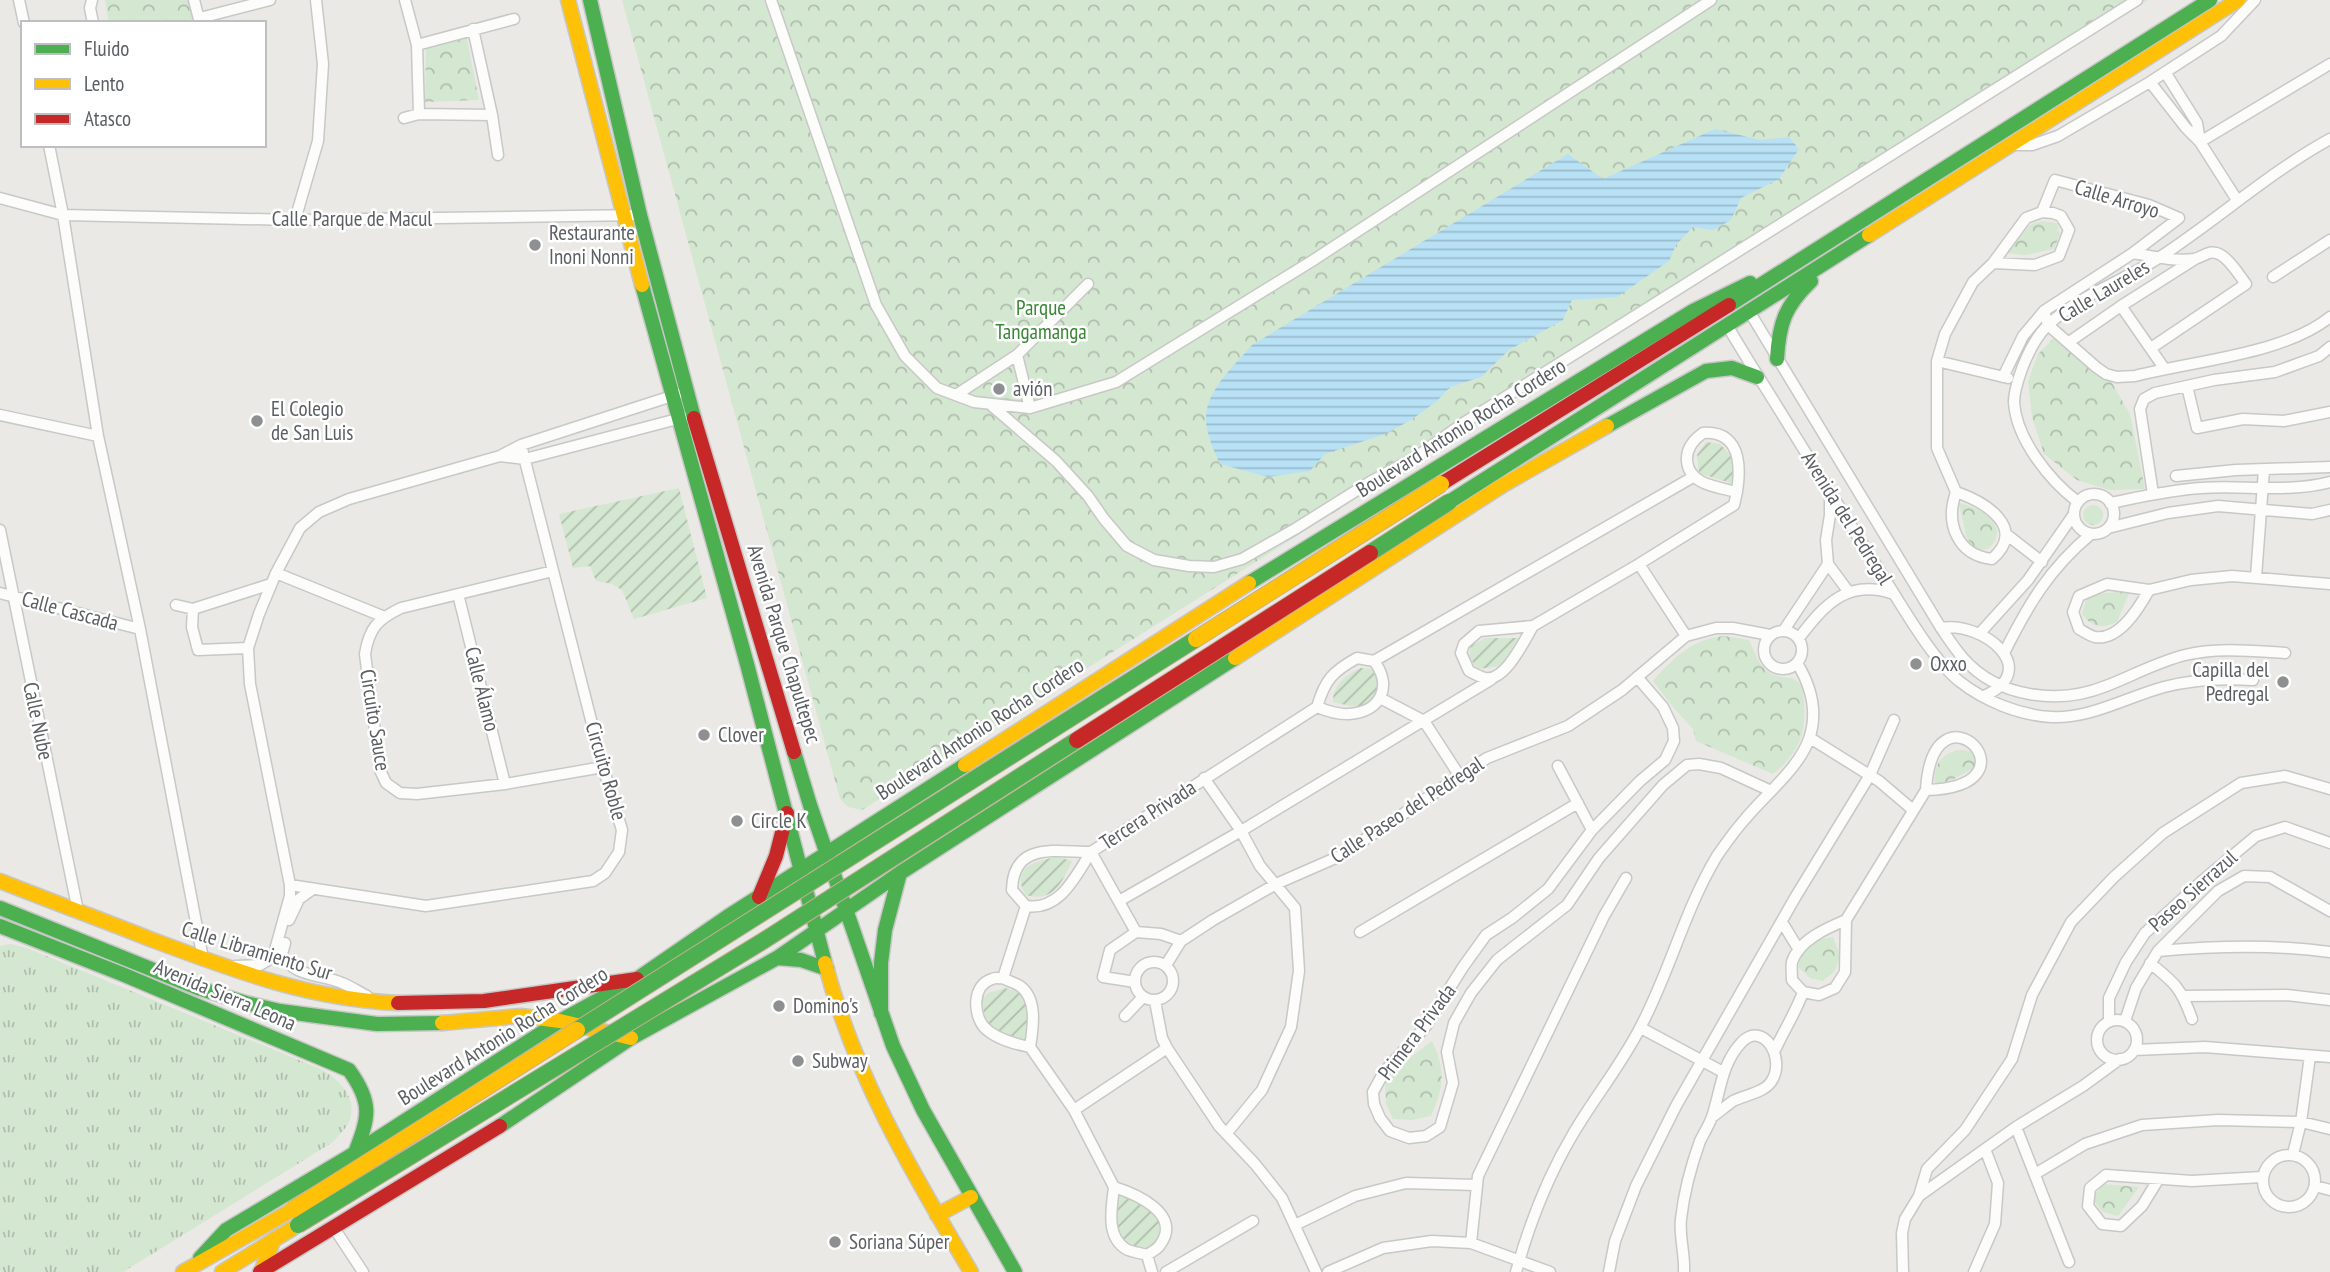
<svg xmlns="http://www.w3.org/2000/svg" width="2330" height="1272" viewBox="0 0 2330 1272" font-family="'PT Sans Narrow',sans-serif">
	<defs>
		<pattern id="grass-tufts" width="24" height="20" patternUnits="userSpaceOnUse" patternTransform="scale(1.75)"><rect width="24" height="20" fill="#d4e7d0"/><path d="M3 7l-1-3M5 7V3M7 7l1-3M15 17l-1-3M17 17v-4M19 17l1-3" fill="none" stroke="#afbeac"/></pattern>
		<pattern id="forest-crowns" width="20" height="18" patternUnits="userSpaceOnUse" patternTransform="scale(1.75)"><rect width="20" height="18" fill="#d4e7d0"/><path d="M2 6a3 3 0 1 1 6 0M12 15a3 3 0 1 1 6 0" fill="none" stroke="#afbeac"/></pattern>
		<pattern id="garden-furrows" width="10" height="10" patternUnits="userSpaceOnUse" patternTransform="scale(1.75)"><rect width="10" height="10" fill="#d4e7d0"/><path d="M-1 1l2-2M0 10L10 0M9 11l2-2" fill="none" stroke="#afbeac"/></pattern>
		<pattern id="water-rules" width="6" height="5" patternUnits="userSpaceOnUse" patternTransform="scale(1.75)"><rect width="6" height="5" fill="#b9e1f6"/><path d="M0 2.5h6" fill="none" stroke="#99bacb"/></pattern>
	</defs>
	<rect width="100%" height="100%" fill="#ebe9e5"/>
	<path fill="url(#grass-tufts)" d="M10 944 27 948 323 1070C339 1080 357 1097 350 1119 348 1127 339 1135 333 1142L123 1272H0V946Z"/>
	<path fill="url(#forest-crowns)" d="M105 0H191L196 23H109Z
		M622 0H2148L862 810 848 807 840 799Z
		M466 34 479 100 425 102 426 43Z
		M2041 221 2057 223 2060 234 2054 249 2025 255 2006 253 2030 225Z
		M2056 336 2112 383 2130 414 2145 489 2109 490 2077 480 2044 454 2032 417 2028 381 2038 354Z
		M1959 503C1974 506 2005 520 1995 540 1994 544 1990 546 1988 549L1974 551 1966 535Z
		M2083 515a10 10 0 1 1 20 0a10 10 0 1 1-20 0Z
		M2130 591 2117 622C2101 629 2093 628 2082 614L2087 597 2105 593Z
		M1724 636 1749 640C1756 655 1760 672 1778 676 1786 678 1793 676 1799 683 1804 688 1803 696 1804 703 1807 735 1797 755 1773 774L1696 741 1693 729 1673 707 1653 681C1673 658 1692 639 1724 636Z
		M1962 750C1974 751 1977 757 1974 768L1950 781 1935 784C1933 764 1942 752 1962 750Z
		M1833 937 1840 955 1835 971 1823 981 1810 978 1798 967C1804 943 1809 940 1833 937Z
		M1432 1041C1446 1071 1444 1087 1431 1116L1412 1120 1393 1119 1386 1104 1385 1082 1411 1057Z
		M2103 1184 2139 1187 2118 1216 2103 1212 2092 1199Z"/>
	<path fill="url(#garden-furrows)" d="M1706 442 1720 444 1733 458 1734 484 1699 473 1697 455Z
		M679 488 707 598 634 619 622 590 612 584 596 581 590 566 573 568 559 514Z
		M1485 638H1519L1503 666 1477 669 1469 656 1471 646Z
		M1361 668 1371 669 1380 675 1376 695 1365 707 1350 706 1333 702C1333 684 1346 675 1361 668Z
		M1058 857 1072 861C1062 883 1053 903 1026 895 1009 868 1036 860 1058 857Z
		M1005 988 1019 992 1028 1001V1044C1000 1039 983 1029 982 999L988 993Z
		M1116 1189 1160 1214C1165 1234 1162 1241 1145 1252L1128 1249 1117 1237Z"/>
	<path fill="url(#water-rules)" d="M1715 129 1760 140 1789 137 1799 149 1779 179 1741 198 1731 220 1713 230 1693 227 1676 245 1669 261 1617 297 1572 300 1563 320 1509 350 1481 377 1450 387 1437 401 1411 420 1385 434 1325 454 1310 471 1268 477 1220 464C1214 452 1205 430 1206 417 1207 389 1235 365 1252 345L1568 154 1603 179Z"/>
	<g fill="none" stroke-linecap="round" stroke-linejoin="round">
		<defs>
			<path id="street" d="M19 0 24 23
				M92 0 90 8 93 23
				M194 0 200 23
				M405 0 417 45 419 114
				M771 0 876 305 905 356 937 388 974 402 1030 408 1116 382 1312 261 1711 0
				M200 18 270 0
				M473 29 492 115 498 155
				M417 45 514 19
				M2165 72 2197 123 2200 142
				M2150 82 2186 128 2200 142 2237 200
				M404 118 419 114 492 115
				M2200 142 2330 64
				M49 145 63 215 98 436 140 629 203 959
				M2014 145H2032L2058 136 2150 82 2221 36 2255 0
				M0 198 63 215 295 220 640 215
				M2042 212 2055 180 2149 205 2179 218
				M295 220 318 141 323 64 316 0
				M2133 253C2151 256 2175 262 2194 259 2204 257 2210 248 2221 255 2231 261 2239 275 2246 284L2151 348
				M2273 277 2330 240
				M2121 306 2164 368
				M1749 311 1941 628C1948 638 1955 649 1963 658 1998 698 2059 705 2106 686 2132 676 2157 662 2185 655 2218 647 2252 651 2285 653
				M2044 311 2048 325 2096 367 2106 374 2117 377 2135 376C2192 361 2285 354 2330 317
				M1727 325C1747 360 1770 394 1791 429 1821 477 1850 525 1881 573 1901 604 1931 658 1959 681 1984 701 2019 715 2051 717 2090 719 2127 697 2164 687 2194 679 2223 678 2253 680
				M2069 342 2121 306 2195 259
				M1017 355 1030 408
				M1937 361 2008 378
				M2003 377 2023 336 2044 311 2133 253 2179 218
				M2187 386 2197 428 2243 419 2284 421 2330 412
				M956 395 1017 355 1088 284
				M991 405 1056 461 1088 496 1104 519 1127 546 1154 560 1189 566 1214 567 1242 559 1295 529 1370 482 1416 457 1462 424 1589 345 2137 0
				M0 415 98 436
				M500 456 525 459 685 417
				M2176 476 2236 470 2330 467
				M1956 492C1985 502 2028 528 1992 559 1957 555 1945 523 1956 492L1937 448V361L1945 334 1973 282 1993 263 2026 218 2042 212 2053 213 2061 216 2069 230 2059 256 2035 265 1993 263
				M2153 494 2140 409 2144 399 2155 393 2214 380 2275 372 2319 356 2330 347
				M2074 514a20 20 0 1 1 40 0a20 20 0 1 1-40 0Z
				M2078 502C2050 481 2016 439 2014 402 2014 390 2019 377 2023 366 2029 351 2036 337 2047 326 2079 295 2124 281 2160 257 2218 219 2270 172 2330 139
				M2110 503C2140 497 2170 490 2201 488 2243 485 2288 493 2330 482
				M2108 528 2168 513 2218 506 2312 514 2330 510
				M0 530 78 911
				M2006 534 2042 562
				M1639 564 1686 636
				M1828 564 1848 591
				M553 571 401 608C378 619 369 628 365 654L380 770 386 783 400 793 417 794 505 784 603 767
				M276 573 382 616
				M2256 577 2264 470
				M2149 590C2139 608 2119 641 2095 637 2090 636 2083 631 2079 629L2073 612 2079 596 2107 584 2149 590 2191 580 2232 576 2330 584
				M0 593 140 629
				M458 594 505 784
				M176 605 193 609 271 584
				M193 609 192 627 198 650 248 648
				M1533 626C1524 641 1505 682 1485 678 1480 677 1473 673 1469 671L1461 653 1464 644 1479 631 1533 626 1639 564 1734 505C1741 477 1746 430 1703 433 1693 440 1686 449 1687 461 1689 485 1718 487 1737 492
				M1941 628C1984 621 2043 670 1984 696
				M1784 630 1828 564 1826 540 1830 515V496
				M1764 650a19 19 0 1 1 38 0a19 19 0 1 1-38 0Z
				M1980 633 2028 580 2074 514
				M1799 638C1825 604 1848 578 1894 594
				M2004 653C2028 605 2049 569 2091 534
				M1357 658 1374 661C1393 686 1381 712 1349 714 1338 715 1327 711 1317 707 1325 680 1332 672 1357 658Z
				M1374 661 1693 477
				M1637 677 1663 707 1673 728 1674 741 1665 760 1640 781 1592 830 1548 889 1512 918 1486 935 1463 967 1426 1026 1384 1072 1373 1092 1374 1104 1380 1118 1390 1131 1409 1138 1426 1136 1440 1127 1453 1083 1447 1052 1454 1023 1471 993 1497 960 1567 905 1599 858 1663 785 1687 765 1699 764 1721 768 1771 791
				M1380 698 1424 721 1459 775
				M1810 738 1879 781 1913 810
				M1558 766 1592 830
				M1204 778 1241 831 1260 866 1295 908 1299 971 1291 1027 1262 1090 1226 1134
				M1091 852C1057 852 1013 841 1012 890L1026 906C1060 911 1075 877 1091 852L1317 707
				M1091 852 1136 932
				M290 885 426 906 593 881 605 873 619 852 622 830 603 767 521 445
				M1119 901 1241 831 1492 679
				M289 920 299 899 313 889
				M1846 920 1845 972 1835 988 1819 995 1803 992 1792 980C1792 974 1791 967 1792 962 1799 940 1827 928 1846 920L1926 790C1933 673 2046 787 1926 790
				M1782 922 1799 950
				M1360 932 1578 803
				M285 943 282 954C292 977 321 974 342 983 350 986 359 992 367 996
				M2158 951C2215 946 2273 944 2330 952
				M1135 981a19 19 0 1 1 38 0a19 19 0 1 1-38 0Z
				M2150 963C2175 983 2181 988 2192 1019
				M1166 965 1181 941 1213 920 1276 884 1340 856 1487 758 1568 726 1622 690 1686 636 1716 628H1733L1770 635
				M235 966 260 965 273 957 290 896V885L250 684 248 648 259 614 276 573 300 528 319 512 349 499 500 456 521 445 678 394
				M1003 978C1008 981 1015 983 1020 986 1038 999 1033 1028 1030 1047 1015 1044 995 1039 984 1027 973 1014 972 985 992 979 996 977 1000 979 1003 978Z
				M1003 978 1026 906
				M1135 982 1103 977 1110 950 1136 932 1161 934 1181 941
				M2184 996 2287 995 2330 1000
				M1155 1001 1162 1038 1167 1048 1219 1126 1255 1164 1282 1198 1316 1272
				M1125 1016 1143 997
				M2097 1040a20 20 0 1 1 40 0a20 20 0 1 1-40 0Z
				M2125 1021 2136 988 2158 951 2218 891 2244 876 2270 877 2330 911
				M2109 1022V998L2126 962 2145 933 2202 881 2256 836 2285 827 2330 843
				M1641 1028 1723 1072
				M1030 1047 1074 1110 1114 1187
				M1775 1050C1784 1030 1796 1012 1803 992
				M2134 1050 2205 1047 2330 1057
				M1074 1110 1167 1048
				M2016 1127 2069 1262
				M2293 1154 2301 1122 2310 1056
				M2263 1181a26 26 0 1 1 52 0a26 26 0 1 1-52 0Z
				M2035 1174 2085 1144 2142 1125 2218 1120 2301 1122 2330 1129
				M2158 1180 2142 1206 2121 1226 2102 1224 2088 1206 2090 1188 2106 1175 2192 1181 2262 1177
				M2315 1186 2330 1190
				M1114 1187C1136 1194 1183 1214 1160 1245 1158 1249 1151 1252 1147 1255 1141 1253 1131 1252 1126 1249 1105 1236 1112 1207 1114 1187Z
				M1919 1196 1927 1169 1965 1130 2012 1059 2032 995 2071 922 2114 877 2163 833 2241 783 2285 776 2330 789
				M1295 1225 1355 1196 1406 1183 1476 1185
				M334 1228 363 1272
				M1471 1243 1478 1176 1604 916 1626 878
				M1147 1255 1152 1272
				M1166 1272 1253 1221
				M1328 1272 1383 1248 1432 1241 1471 1243 1550 1272
				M1516 1272C1529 1225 1548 1176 1573 1134 1594 1098 1622 1064 1641 1026 1670 971 1685 909 1717 856 1726 843 1736 829 1746 818 1765 795 1799 768 1809 739 1818 713 1811 686 1797 663
				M1609 1272 1615 1241 1636 1186 1676 1106 1796 896 1870 775 1894 720
				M1684 1272C1685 1254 1679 1236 1681 1219 1684 1192 1691 1166 1700 1141 1704 1133 1709 1125 1712 1117 1721 1090 1721 1065 1741 1043 1763 1019 1787 1059 1771 1082 1763 1093 1745 1095 1733 1101 1726 1106 1719 1112 1712 1117
				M1903 1272 1902 1233 1905 1219 1919 1196 2016 1127 2083 1086 2120 1059
				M1974 1272 1995 1224 1998 1183 1985 1149"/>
			<path id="fast" d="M590 0 640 215 694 418
				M642 285 747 664 825 963
				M1729 305 2210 0
				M1777 359C1779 323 1785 306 1811 281
				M1607 426 1706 371 1732 368 1757 377
				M1449 502 1869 235
				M1249 583 1693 311 1750 283
				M794 752 810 805 893 1046 923 1110 1015 1272
				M0 908 198 988 246 1003 280 1011 377 1024 442 1023
				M0 926 122 974 349 1070C373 1103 369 1117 355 1153
				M777 958 801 960 827 969
				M881 1013V963L885 930 900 873
				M500 1126 631 1038 777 958 900 873 1235 658
				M200 1258 226 1230 355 1153 560 1021 637 979 727 917 965 765"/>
			<path id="slow" d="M568 0 642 285
				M1869 235 2238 0
				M1235 658 1503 485 1607 426
				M965 765 1249 583
				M0 881C50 901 100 919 150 939 233 970 308 999 398 1003
				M825 963C855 1077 912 1172 971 1272
				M442 1023 521 1016 560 1021 631 1038
				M937 1215 971 1197
				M183 1272 292 1210
				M222 1272 298 1225
				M261 1272 274 1239"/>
			<path id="jam" d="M694 418 794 752
				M1441 484 1729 305
				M759 897 776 856 787 813
				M398 1003 484 1001 637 979
				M260 1272 500 1126"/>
		</defs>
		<use href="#street" stroke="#c7c8c7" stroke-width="13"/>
		<use href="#fast" stroke="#c7c7c7" stroke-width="17"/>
		<use href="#slow" stroke="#c7c7c7" stroke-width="17"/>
		<use href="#jam" stroke="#c7c7c7" stroke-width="17"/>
		<use href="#street" stroke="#fcfcfb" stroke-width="10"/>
		<use href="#fast" stroke="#4caf50" stroke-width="14"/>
		<use href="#slow" stroke="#ffc107" stroke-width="14"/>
		<use href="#jam" stroke="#c62828" stroke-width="14"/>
		<defs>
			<path id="fast-bridge" d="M1370 553 1449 502
				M577 1030 1196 639
				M298 1225 763 941 1077 740"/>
			<path id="slow-bridge" d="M1196 639 1441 484
				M292 1210 577 1030"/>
			<path id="jam-bridge" d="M1077 740 1370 553"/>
		</defs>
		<use href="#fast-bridge" stroke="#c2af92" stroke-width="18" stroke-linecap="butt"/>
		<use href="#slow-bridge" stroke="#c2af92" stroke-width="18" stroke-linecap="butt"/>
		<use href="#jam-bridge" stroke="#c2af92" stroke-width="18" stroke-linecap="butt"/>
		<use href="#fast-bridge" stroke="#4caf50" stroke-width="16"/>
		<use href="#slow-bridge" stroke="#ffc107" stroke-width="16"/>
		<use href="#jam-bridge" stroke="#c62828" stroke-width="16"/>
	</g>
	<g fill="#8d8f90" stroke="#fff" stroke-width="2.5">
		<circle cx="535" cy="245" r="7"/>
		<circle cx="999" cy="389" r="7"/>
		<circle cx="257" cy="421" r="7"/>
		<circle cx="1916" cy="664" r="7"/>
		<circle cx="2283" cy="682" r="7"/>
		<circle cx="704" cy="735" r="7"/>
		<circle cx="737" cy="821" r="7"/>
		<circle cx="779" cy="1006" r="7"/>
		<circle cx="798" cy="1061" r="7"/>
		<circle cx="835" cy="1242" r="7"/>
	</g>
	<g text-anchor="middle" stroke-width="5" stroke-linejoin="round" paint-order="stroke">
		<g font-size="21" fill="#5b5f63" stroke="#fff">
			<text transform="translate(2117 199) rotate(17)" y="7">Calle Arroyo</text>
			<text x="352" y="226">Calle Parque de Macul</text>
			<text transform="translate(2104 291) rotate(-31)" y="7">Calle Laureles</text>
			<text transform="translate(1461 428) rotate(-32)" y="7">Boulevard Antonio Rocha Cordero</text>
			<text transform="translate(1847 518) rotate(58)" y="7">Avenida del Pedregal</text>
			<text transform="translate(70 611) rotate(15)" y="7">Calle Cascada</text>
			<text transform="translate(784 644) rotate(73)" y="7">Avenida Parque Chapultepec</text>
			<text transform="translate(482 689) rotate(76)" y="7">Calle Álamo</text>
			<text transform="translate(375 720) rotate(81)" y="7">Circuito Sauce</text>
			<text transform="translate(38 721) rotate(78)" y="7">Calle Nube</text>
			<text transform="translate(980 729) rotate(-33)" y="7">Boulevard Antonio Rocha Cordero</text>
			<text transform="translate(606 771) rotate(74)" y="7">Circuito Roble</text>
			<text transform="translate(1407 810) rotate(-33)" y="7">Calle Paseo del Pedregal</text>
			<text transform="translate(1148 815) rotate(-33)" y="7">Tercera Privada</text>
			<text transform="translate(2193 891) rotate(-42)" y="7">Paseo Sierrazul</text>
			<text transform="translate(257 951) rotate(17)" y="7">Calle Libramiento Sur</text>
			<text transform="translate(225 995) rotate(23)" y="7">Avenida Sierra Leona</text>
			<text transform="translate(1417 1032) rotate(-53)" y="7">Primera Privada</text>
			<text transform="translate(503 1036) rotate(-32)" y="7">Boulevard Antonio Rocha Cordero</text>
		</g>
		<g font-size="21" fill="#5b5f63" stroke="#fff" text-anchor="start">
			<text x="549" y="240">Restaurante<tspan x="549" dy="24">Inoni Nonni</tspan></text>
			<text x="1013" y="396">avión</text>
			<text x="271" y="416">El Colegio<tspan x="271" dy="24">de San Luis</tspan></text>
			<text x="1930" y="671">Oxxo</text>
			<text x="2269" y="677" text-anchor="end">Capilla del<tspan x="2269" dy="24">Pedregal</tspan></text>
			<text x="718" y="742">Clover</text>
			<text x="751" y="828">Circle K</text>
			<text x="793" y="1013">Domino's</text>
			<text x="812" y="1068">Subway</text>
			<text x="849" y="1249">Soriana Súper</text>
		</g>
		<g font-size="21" fill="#3a8637" stroke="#fff">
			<text x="1041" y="315">Parque<tspan x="1041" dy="24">Tangamanga</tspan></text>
		</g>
	</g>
	<rect x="21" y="21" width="245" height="126" fill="#ffffff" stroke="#bdbfc1" stroke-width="2"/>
	<rect x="35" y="44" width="35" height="10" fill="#4caf50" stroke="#bdbfc1" stroke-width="2"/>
	<text x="84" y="56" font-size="21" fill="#5b5f63">Fluido</text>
	<rect x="35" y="79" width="35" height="10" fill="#ffc107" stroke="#bdbfc1" stroke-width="2"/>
	<text x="84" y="91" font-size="21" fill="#5b5f63">Lento</text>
	<rect x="35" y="114" width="35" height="10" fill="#c62828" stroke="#bdbfc1" stroke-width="2"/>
	<text x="84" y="126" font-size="21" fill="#5b5f63">Atasco</text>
</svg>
